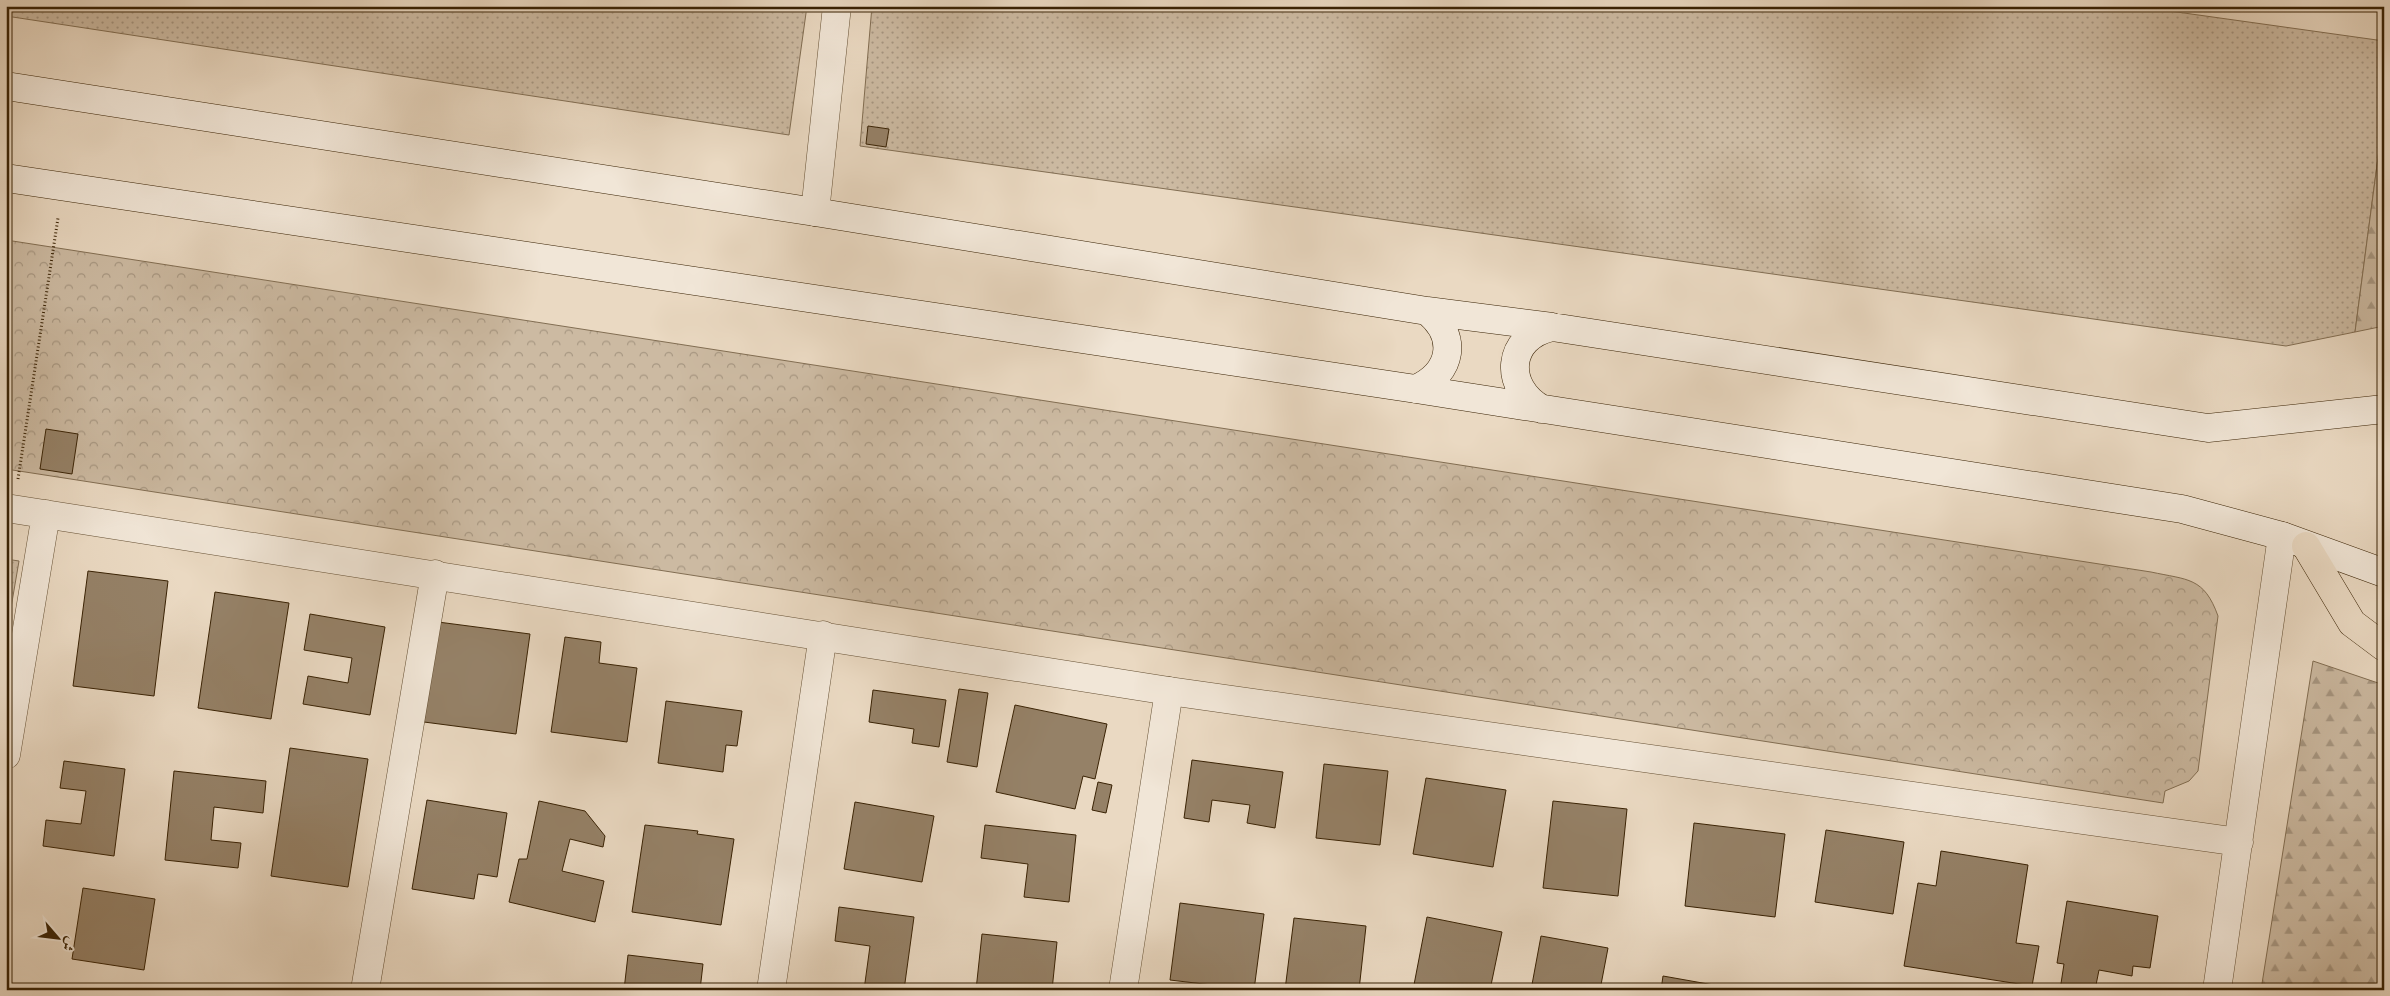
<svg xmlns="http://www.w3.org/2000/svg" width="2390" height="996" viewBox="0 0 2390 996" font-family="'Libre Caslon Text',Amiri,serif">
	<defs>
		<pattern id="grass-dots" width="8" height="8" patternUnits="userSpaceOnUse" patternTransform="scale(1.25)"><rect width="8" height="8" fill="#ccbaa2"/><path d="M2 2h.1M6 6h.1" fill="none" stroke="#a79782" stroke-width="1.8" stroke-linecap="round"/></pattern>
		<pattern id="forest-firs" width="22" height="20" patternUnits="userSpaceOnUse" patternTransform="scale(1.25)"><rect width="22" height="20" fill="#ccbaa2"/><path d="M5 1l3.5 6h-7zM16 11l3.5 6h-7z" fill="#a79782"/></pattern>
		<pattern id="park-crowns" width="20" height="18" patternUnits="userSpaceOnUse" patternTransform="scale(1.25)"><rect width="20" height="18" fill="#ccbaa2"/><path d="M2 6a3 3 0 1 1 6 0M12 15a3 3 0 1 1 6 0" fill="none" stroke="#a79782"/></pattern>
	</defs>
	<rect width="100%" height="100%" fill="#ead9c2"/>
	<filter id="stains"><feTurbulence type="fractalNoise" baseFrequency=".004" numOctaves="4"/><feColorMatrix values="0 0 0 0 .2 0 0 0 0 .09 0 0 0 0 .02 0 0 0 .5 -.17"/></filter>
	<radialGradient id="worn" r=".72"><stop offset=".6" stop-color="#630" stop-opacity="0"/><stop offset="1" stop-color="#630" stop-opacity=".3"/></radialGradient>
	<path fill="url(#grass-dots)" stroke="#826e53" d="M6 6H807L789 135 6 16Z
		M872 6H2134L2384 41V112L2355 332 2286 346 860 146Z
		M6 559 19 561 6 637Z"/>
	<path fill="url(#forest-firs)" stroke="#826e53" d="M2384 112V326L2355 332Z
		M2313 661 2384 685V990H2261Z"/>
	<path fill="url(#park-crowns)" stroke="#826e53" d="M6 240 2151 572C2188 580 2204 577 2218 616L2198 771 2189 781 2165 791 2163 803 6 469Z"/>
	<path fill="#958167" stroke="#392204" d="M868 126 889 129 886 147 866 144Z
		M46 429 78 434 72 474 40 469Z
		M88 571 168 581 154 696 73 686Z
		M215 592 289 603 271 719 198 708Z
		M310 614 385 627 370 715 303 704 308 676 348 683 352 658 304 650Z
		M438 622 530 634 516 734 424 722Z
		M565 637 601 642 599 663 637 668 627 742 551 732Z
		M959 689 988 693 977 767 947 762Z
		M873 690 946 700 939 747 912 743 914 729 869 722Z
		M666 701 742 711 737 746 726 745 723 772 658 763Z
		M1015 705 1107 724 1095 779 1083 776 1075 809 996 792Z
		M290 748 368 759 348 887 271 876Z
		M1192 760 1283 772 1275 828 1247 823 1250 805 1212 800 1209 822 1184 818Z
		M64 761 125 769 114 856 43 846 46 820 81 824 86 791 60 788Z
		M1324 764 1388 771 1380 845 1316 838Z
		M174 771 266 781 263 813 214 807 211 840 241 843 238 868 165 860Z
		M1426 778 1506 790 1493 867 1413 854Z
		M1098 782 1112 785 1106 813 1092 810Z
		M427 800 507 813 497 877 478 874 474 899 412 889Z
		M539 801 585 811 605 836 603 847 570 839 562 871 604 881 595 922 509 902 519 859H527Z
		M1553 801 1627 809 1618 896 1543 888Z
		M855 802 934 816 922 882 844 869Z
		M1694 823 1785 834 1775 917 1685 906Z
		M645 825 698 831 697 834 734 839 721 925 632 912Z
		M985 825 1076 835 1069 902 1024 897 1028 864 981 858Z
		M1826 830 1904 842 1893 914 1815 902Z
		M1941 851 2028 865 2016 943 2039 946 2032 986 1904 966 1918 883 1936 886Z
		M83 888 155 899 144 970 72 959Z
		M2067 901 2158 916 2150 968 2133 966 2132 976 2099 970 2095 990H2060L2064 964 2057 963Z
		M1180 903 1264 914 1254 990 1170 980Z
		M839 907 914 917 904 990H864L870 946 835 941Z
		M1427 917 1502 932 1490 990H1413Z
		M1294 918 1366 926 1359 990H1285Z
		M982 934 1057 942 1052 990H976Z
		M1541 936 1608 948 1600 990H1531Z
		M628 955 703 964 700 990H624Z
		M1663 976 1742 990H1661Z"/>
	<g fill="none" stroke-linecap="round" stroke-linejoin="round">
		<defs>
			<path id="minor" d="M815 212 837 6
				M365 990 435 574
				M771 990 823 635
				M1123 990 1169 691"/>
			<path id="tertiary" d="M6 508 1169 691 2239 842
				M6 755 46 514
				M2217 990 2282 536"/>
			<path id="secondary" d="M6 86 815 212 1427 311 1552 327 2208 428 2384 409
				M6 178 1416 389 2182 509 2282 536 2384 573
				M1416 389C1453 372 1458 336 1427 311
				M1542 409C1503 387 1506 337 1552 327"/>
			<path id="trunk" d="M2306 546 2352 623 2384 647"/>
		</defs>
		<use href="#minor" stroke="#655034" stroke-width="29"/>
		<use href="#tertiary" stroke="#655034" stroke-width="29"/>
		<use href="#secondary" stroke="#392204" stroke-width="29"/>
		<use href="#trunk" stroke="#392204" stroke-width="29"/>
		<path stroke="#392204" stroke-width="3" stroke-dasharray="1 2.5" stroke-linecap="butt" d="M18 479 58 218"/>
		<use href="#minor" stroke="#f1e6d7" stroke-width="28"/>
		<use href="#tertiary" stroke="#f1e6d7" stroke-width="28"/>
		<use href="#secondary" stroke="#f1e6d7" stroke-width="28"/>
		<use href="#trunk" stroke="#ead9c2" stroke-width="28"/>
	</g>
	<rect width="2390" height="996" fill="none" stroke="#ead9c2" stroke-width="25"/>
	<rect x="8" y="8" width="2375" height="981" fill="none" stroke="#392204" stroke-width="2.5"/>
	<rect x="12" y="12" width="2365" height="971" fill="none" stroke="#392204"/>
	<g transform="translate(58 938) rotate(118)" stroke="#f1e6d7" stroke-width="4" paint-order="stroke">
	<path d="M0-4L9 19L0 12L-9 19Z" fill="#392204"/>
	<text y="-8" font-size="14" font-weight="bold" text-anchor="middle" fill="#392204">ش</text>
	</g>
	<rect width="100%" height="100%" filter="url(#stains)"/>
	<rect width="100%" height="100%" fill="url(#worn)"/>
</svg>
